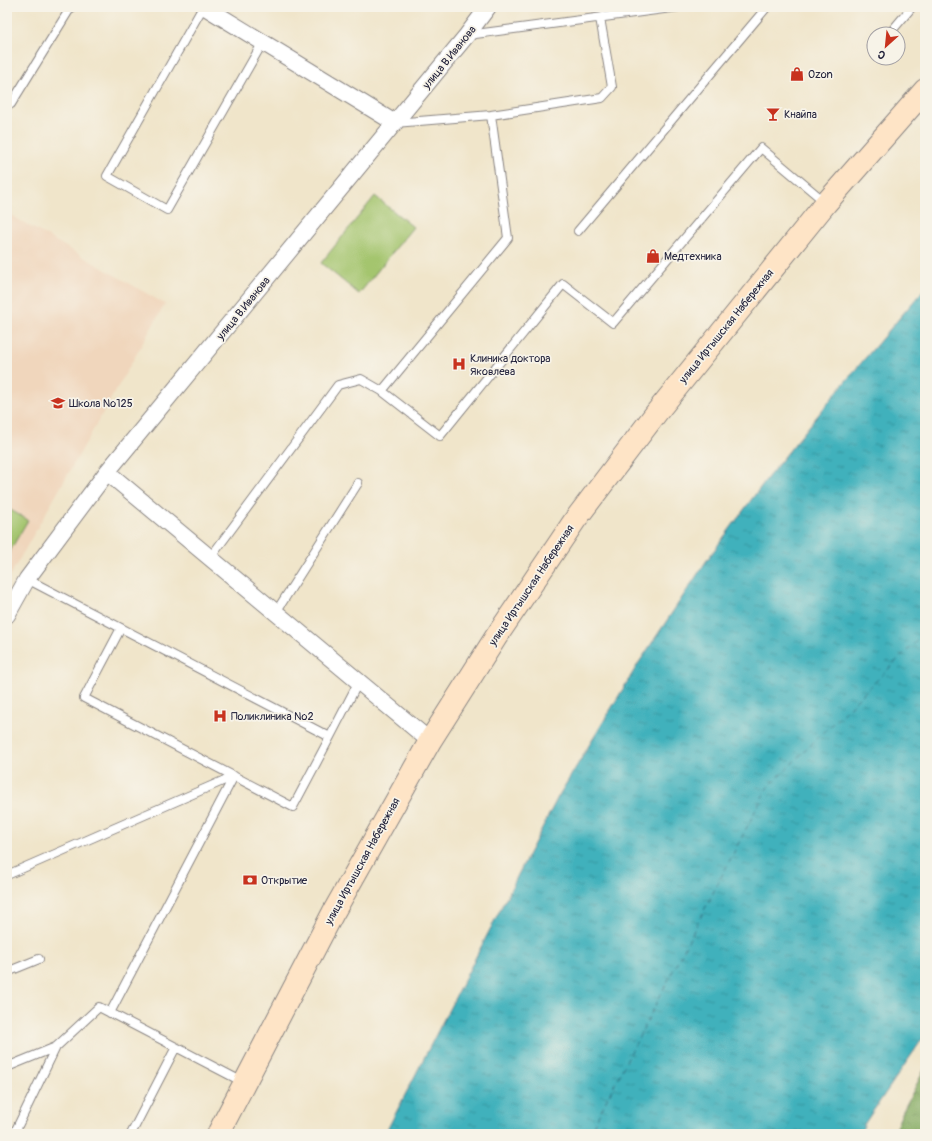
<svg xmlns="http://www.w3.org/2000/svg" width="932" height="1141" viewBox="0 0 932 1141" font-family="Pangolin,sans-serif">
	<defs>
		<pattern id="forest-crowns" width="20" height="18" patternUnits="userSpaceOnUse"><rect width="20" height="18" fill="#83aa61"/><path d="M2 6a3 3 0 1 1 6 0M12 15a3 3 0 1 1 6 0" fill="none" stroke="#6b8a51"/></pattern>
		<pattern id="water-ripples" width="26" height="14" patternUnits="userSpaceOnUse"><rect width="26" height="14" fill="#41b1bc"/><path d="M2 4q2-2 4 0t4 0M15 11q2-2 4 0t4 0" fill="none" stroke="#36909a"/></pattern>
	</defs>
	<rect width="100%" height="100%" fill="#f7f3e8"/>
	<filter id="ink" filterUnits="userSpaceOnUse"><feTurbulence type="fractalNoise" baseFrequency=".025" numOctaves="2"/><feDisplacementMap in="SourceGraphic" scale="8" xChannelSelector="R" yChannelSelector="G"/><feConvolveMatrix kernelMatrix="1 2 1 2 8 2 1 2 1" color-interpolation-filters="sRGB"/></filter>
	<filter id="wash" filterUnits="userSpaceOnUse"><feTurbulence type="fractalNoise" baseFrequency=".012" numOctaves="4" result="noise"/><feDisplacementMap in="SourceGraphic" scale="16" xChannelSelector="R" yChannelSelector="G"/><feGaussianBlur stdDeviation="0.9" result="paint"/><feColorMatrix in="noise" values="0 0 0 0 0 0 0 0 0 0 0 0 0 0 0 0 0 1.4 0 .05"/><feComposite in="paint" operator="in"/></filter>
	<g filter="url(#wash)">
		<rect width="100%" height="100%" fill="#f0e5ca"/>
		<path fill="#f0d6bc" d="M7 213 165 304 7 581Z"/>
		<path fill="url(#forest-crowns)" stroke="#52664e" d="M925 1068V1134H893L903 1111Z"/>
		<path fill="#a4c56e" stroke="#637454" d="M375 196 413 227 359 294 321 263Z
			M7 508 28 520 7 556Z"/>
		<path fill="url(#water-ripples)" stroke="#326a7c" d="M925 288V1035L865 1123 860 1134H385L558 797 638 664 707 560 768 477 844 383Z"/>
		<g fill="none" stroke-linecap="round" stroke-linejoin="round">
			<path stroke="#2e5b6f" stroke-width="1" stroke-dasharray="5 4" stroke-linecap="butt" d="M589 1134 767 788 925 633"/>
		</g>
	</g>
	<g filter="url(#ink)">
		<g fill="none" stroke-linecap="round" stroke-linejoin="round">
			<defs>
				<path id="lane" d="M203 7 107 176 167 210 263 42
					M890 33 912 7
					M468 35 679 7
					M11 104 71 7
					M395 123 491 115 602 98 612 87 600 18
					M578 231 767 7
					M382 391 508 238 491 115
					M210 558 338 385 361 379 382 391 440 436 563 284 613 323 761 148 825 202
					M27 579 330 737 359 681
					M276 612 358 483
					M121 628 84 698 293 807 330 737
					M7 875 234 776
					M7 972 39 959
					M110 1013 234 776
					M7 1067 56 1047 99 1007 243 1082
					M14 1134 56 1047
					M131 1134 176 1047"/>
				<path id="street" d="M205 7 395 123
					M107 472 430 741
					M7 615 27 579 107 472 467 35 488 7"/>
				<path id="secondary" d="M218 1134 333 913 430 741 496 637 575 520 657 412 826 203 925 90"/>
			</defs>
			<use href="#lane" stroke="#898482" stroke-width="10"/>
			<use href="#street" stroke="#898482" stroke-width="18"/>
			<use href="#secondary" stroke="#898482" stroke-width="24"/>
			<use href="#lane" stroke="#fff" stroke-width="8"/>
			<use href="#street" stroke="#fff" stroke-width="16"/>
			<use href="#secondary" stroke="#fee4c6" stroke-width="22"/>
		</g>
	</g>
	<defs>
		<symbol id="shop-bare" viewBox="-9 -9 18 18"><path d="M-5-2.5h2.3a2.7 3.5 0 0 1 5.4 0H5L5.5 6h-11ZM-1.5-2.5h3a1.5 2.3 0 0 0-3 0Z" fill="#c8321e" stroke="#f7f3e8" stroke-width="2.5" paint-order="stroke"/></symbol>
		<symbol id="bar-bare" viewBox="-9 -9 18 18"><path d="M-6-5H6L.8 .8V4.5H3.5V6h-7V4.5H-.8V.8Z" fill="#c8321e" stroke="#f7f3e8" stroke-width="2.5" paint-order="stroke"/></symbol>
		<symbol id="hospital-bare" viewBox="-9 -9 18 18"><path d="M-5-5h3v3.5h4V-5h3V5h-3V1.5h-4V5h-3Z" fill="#c8321e" stroke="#f7f3e8" stroke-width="2.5" paint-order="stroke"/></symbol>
		<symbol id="school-bare" viewBox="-9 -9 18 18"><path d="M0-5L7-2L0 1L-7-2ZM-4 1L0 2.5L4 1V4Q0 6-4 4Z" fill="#c8321e" stroke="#f7f3e8" stroke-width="2.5" paint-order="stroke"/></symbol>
		<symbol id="bank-bare" viewBox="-9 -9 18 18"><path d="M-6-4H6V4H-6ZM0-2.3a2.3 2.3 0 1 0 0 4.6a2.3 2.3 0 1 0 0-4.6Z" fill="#c8321e" stroke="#f7f3e8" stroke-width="2.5" paint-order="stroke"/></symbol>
	</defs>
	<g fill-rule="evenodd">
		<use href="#shop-bare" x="787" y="64" width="20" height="20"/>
		<use href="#bar-bare" x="763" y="104" width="20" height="20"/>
		<use href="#shop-bare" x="643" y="246" width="20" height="20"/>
		<use href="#hospital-bare" x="449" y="354" width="20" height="20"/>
		<use href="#school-bare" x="48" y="393" width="20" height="20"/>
		<use href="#hospital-bare" x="210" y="706" width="20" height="20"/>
		<use href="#bank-bare" x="240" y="870" width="20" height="20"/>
	</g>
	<g text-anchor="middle" stroke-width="3.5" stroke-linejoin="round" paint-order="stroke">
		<g font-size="11" fill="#22223b" stroke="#f7f3e8">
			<text transform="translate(449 57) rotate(-51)" y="4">улица В.Иванова</text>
			<text transform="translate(243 308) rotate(-51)" y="4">улица В.Иванова</text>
			<text transform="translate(726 326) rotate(-51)" y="4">улица Иртышская Набережная</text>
			<text transform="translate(531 585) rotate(-56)" y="4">улица Иртышская Набережная</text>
			<text transform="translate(362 861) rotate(-61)" y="4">улица Иртышская Набережная</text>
		</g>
		<g font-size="11" fill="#22223b" stroke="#f7f3e8" text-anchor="start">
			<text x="808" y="78">Ozon</text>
			<text x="784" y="118">Кнайпа</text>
			<text x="664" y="260">Медтехника</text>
			<text x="470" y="362">Клиника доктора<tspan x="470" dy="13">Яковлева</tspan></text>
			<text x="69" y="407">Школа №125</text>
			<text x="231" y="720">Поликлиника №2</text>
			<text x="261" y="884">Открытие</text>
		</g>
	</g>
	<rect width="932" height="1141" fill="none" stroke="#f7f3e8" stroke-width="24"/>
	<g transform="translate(886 46) rotate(207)"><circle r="19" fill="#f7f3e8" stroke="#a29fa3"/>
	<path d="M0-3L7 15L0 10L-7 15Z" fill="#c8321e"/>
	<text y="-6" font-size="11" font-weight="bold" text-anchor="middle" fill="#22223b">С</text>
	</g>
</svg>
